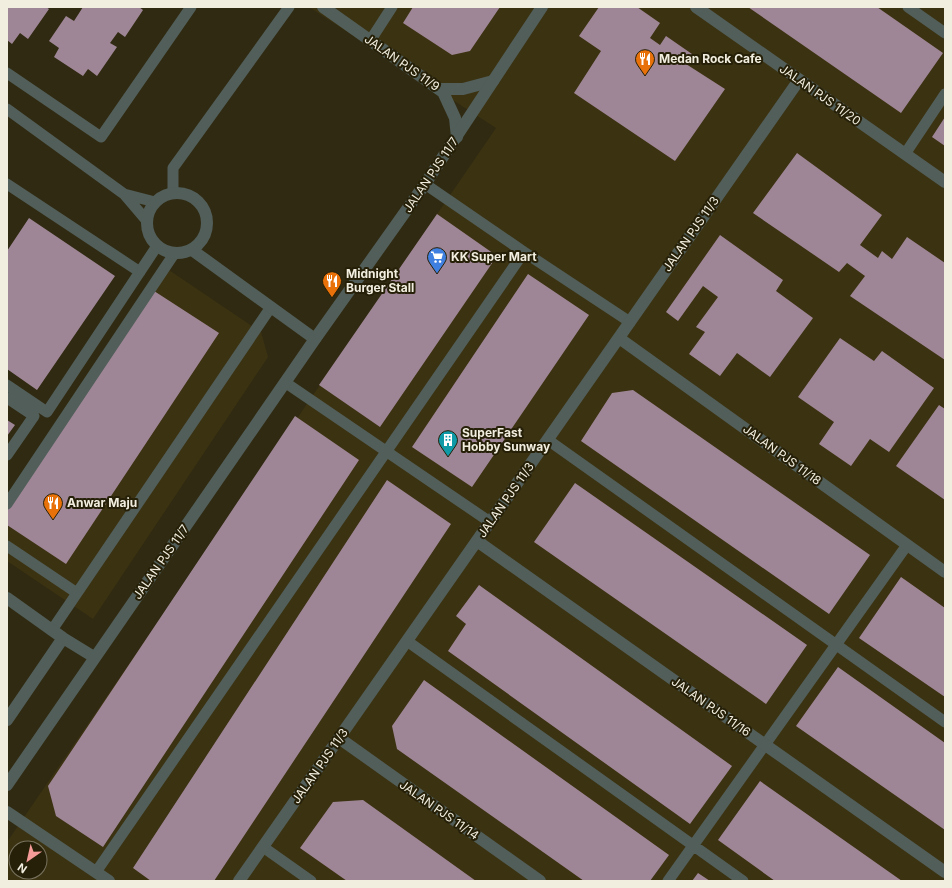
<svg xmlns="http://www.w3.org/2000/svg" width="952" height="888" viewBox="0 0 952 888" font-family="Inter,sans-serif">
	<rect width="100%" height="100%" fill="#302a12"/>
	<path fill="#3b3212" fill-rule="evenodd" d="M309 7H945V881H7V842L496 128ZM16 848H40V872H16Z
		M163 266 261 332 268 357 93 619 7 561V499Z"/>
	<path fill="#9f8696" d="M7 7H46L49 9 28 39 20 33 12 44 7 40Z
		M83 7H139L143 10 125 37 118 32 110 43 117 47 97 76 88 69 83 76 54 57 59 48 49 41 66 16 74 21Z
		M413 7H500L470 51 452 55 403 23Z
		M599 7H637L660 23 650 38 660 45 666 36 692 54 686 64 725 89 675 161 574 93 601 51 579 36Z
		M748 7H877L943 53 901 113Z
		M945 117V146L932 137Z
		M797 153 882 215 860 245 878 258 882 251 892 259 907 237 945 263V360L850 296 865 276 847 263 839 272 753 213Z
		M437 214 497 256 380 427 319 385Z
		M29 218 115 276 37 390 7 369V251Z
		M720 235 783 280 776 291 813 318 770 377 737 353 720 376 689 354 705 332 696 327 718 297 703 286 678 321 666 312Z
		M528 274 589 315 472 487 412 447Z
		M151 289 219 333 66 564 7 525V506Z
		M840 338 874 361 882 351 934 388 889 452 870 439 851 466 819 444 834 422 798 397Z
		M633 390 870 555 829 614 581 441 612 393Z
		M939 405 945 409V500L896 466Z
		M295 416 359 460 103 847 56 816 48 786Z
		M7 420 15 425 7 436Z
		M387 480 451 524 214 881H151L133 868Z
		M575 483 807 645 766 704 534 542Z
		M901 577 945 608V697L859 638Z
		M479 585 732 766 690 824 448 651 466 624 456 616Z
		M838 667 945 743V830L796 726Z
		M424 680 669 855 650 881H584L397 749 392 726Z
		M760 781 902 881H775L718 840Z
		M363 800 476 881H347L300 848 333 802Z
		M698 873 710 881H692Z"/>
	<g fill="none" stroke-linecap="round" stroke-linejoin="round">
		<path stroke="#525e59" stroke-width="11" d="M908 7 945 33
			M370 41 392 7
			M7 73 101 137 191 7
			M7 109 124 194 147 221
			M905 154 945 94
			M7 184 140 272
			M425 184 524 252 630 322
			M173 193V168L289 7
			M124 194 155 202
			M286 383 490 522
			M7 385 47 412 157 246
			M7 398 34 416 7 455
			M548 440 945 722
			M7 504 174 254
			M7 546 77 593
			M52 630 271 307
			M407 641 743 881
			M263 847 311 881
			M96 872 524 252
			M668 881 907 545"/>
		<path stroke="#525e59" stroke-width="12" d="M323 7 443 92 455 118 457 137
			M696 7 945 182
			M439 89H463L493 81
			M147 223a30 30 0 1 1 60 0a30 30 0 1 1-60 0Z
			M192 250 315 339
			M619 338 945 572
			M477 541 945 872
			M7 598 63 638 94 657
			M7 720 63 638
			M339 738 540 881
			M7 812 109 881
			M239 881 799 80"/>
		<path stroke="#525e59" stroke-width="12" d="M7 785 315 339 425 184 542 7"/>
	</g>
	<defs>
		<symbol id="restaurant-pin" viewBox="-11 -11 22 30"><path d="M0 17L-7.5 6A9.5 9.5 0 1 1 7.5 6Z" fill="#e8710a" stroke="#262008"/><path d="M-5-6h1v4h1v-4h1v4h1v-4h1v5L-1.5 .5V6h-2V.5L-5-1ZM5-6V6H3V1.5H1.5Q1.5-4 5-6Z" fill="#fff"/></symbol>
		<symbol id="supermarket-pin" viewBox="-11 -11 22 30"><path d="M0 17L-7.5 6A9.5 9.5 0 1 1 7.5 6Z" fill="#3f7fe0" stroke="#262008"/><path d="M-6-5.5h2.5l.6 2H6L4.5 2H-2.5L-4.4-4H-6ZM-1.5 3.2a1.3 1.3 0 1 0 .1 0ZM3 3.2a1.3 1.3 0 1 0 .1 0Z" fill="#fff"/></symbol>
		<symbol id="building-pin" viewBox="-11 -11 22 30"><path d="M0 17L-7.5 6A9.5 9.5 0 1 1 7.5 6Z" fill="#0f9aa8" stroke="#262008"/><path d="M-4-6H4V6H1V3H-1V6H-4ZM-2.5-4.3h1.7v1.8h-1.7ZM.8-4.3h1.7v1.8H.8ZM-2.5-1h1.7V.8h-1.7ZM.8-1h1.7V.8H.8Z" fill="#fff"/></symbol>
	</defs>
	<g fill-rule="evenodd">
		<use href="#restaurant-pin" x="634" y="48" width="22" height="30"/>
		<use href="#supermarket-pin" x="426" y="246" width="22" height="30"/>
		<use href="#restaurant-pin" x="321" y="270" width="22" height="30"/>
		<use href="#building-pin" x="437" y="429" width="22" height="30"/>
		<use href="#restaurant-pin" x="42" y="492" width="22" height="30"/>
	</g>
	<g text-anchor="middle" stroke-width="4" stroke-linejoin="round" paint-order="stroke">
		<g font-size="12" font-weight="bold" fill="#f2eedf" stroke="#262008" text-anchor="start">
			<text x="659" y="63">Medan Rock Cafe</text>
			<text x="451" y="261">KK Super Mart</text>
			<text x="346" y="278">Midnight<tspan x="346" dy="14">Burger Stall</tspan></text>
			<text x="462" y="437">SuperFast<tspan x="462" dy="14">Hobby Sunway</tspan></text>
			<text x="67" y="507">Anwar Maju</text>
		</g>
		<g font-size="12" fill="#f2eedf" stroke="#262008">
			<text transform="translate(402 63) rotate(35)" y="4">JALAN PJS 11/9</text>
			<text transform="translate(820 95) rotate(35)" y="4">JALAN PJS 11/20</text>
			<text transform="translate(431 175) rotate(-56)" y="4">JALAN PJS 11/7</text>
			<text transform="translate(691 234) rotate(-55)" y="4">JALAN PJS 11/3</text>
			<text transform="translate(782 455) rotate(36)" y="4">JALAN PJS 11/18</text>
			<text transform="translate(506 500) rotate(-55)" y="4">JALAN PJS 11/3</text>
			<text transform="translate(161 562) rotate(-55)" y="4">JALAN PJS 11/7</text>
			<text transform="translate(711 707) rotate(35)" y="4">JALAN PJS 11/16</text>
			<text transform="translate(320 766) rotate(-55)" y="4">JALAN PJS 11/3</text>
			<text transform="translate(439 810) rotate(35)" y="4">JALAN PJS 11/14</text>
		</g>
	</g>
	<rect width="952" height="888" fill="none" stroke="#f2eedf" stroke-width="16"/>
	<g transform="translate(28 860) rotate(214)"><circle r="19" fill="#262008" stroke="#78725e"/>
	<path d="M0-3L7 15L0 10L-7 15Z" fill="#f59b98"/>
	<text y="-6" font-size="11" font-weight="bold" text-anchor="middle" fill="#f2eedf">N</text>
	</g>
</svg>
